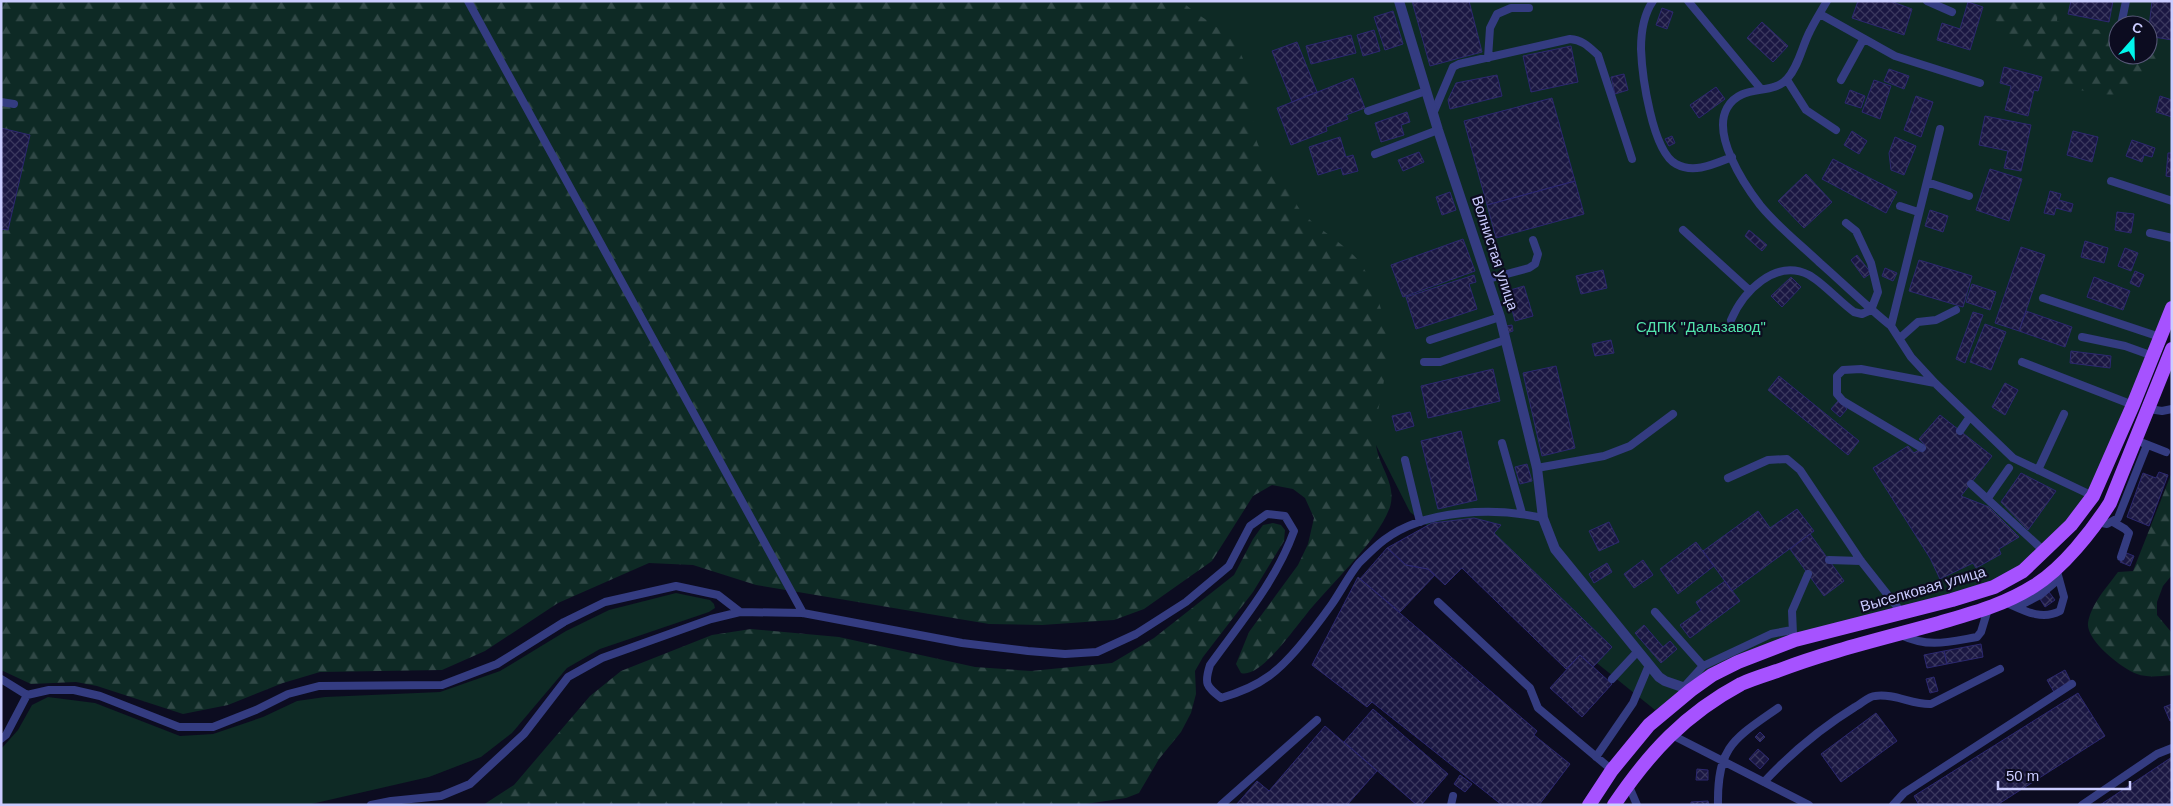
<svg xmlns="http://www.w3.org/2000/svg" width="2173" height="806" viewBox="0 0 2173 806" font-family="Arial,sans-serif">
	<defs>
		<pattern id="forest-firs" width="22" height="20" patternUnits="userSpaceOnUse" patternTransform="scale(1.25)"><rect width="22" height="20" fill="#0e2a25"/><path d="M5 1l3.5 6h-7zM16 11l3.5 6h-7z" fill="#304846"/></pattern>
		<pattern id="building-cross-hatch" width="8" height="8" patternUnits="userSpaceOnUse" patternTransform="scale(1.25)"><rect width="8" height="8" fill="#1a1742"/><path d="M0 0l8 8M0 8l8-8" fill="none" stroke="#3a385e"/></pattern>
	</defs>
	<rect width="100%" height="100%" fill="#0c0c20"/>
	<path fill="#0e2a25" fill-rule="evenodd" d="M1083 1H2172V303L2089 496 2023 567 1997 582 1734 660 1655 710 1410 512 1351 396ZM2118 25H2148V55H2118Z
		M676 593 710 600 714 604 715 608 709 612 600 649 567 668 512 733 481 757 429 777 307 805H1V749L18 730 32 705 48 697 95 703 180 736 213 734 263 717 297 701 325 697 440 692 500 671 566 631 609 610Z"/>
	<path fill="url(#forest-firs)" d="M1 1H1181C1223 36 1243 31 1251 93 1253 107 1252 130 1257 142 1263 157 1279 176 1289 190 1293 196 1296 205 1301 211 1317 229 1341 241 1357 259 1377 283 1389 328 1387 359 1385 387 1374 415 1376 444 1378 466 1397 483 1390 507 1377 543 1329 585 1305 616 1293 630 1260 679 1241 673L1236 664 1249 632 1298 565 1308 544 1314 518 1305 498 1293 489 1272 485 1253 496 1212 561 1144 609 1114 620 1042 625 989 624 756 585 693 565 649 563 558 603 485 651 442 670 320 672 283 683 228 705 183 714 97 686 76 682 31 684 1 670Z
		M1990 1H2059L2057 21 2118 34V55H2148V41C2173 48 2151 83 2133 90 2115 98 2099 94 2080 90 2069 88 2056 86 2051 75L1993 18Z
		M2172 472V575L2163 586 2157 602V615L2172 633V675C2160 676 2148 678 2137 674 2121 668 2086 640 2088 623 2091 604 2107 587 2118 572L2133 571Z
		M1273 523 1281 525 1285 530 1284 541 1253 592 1203 657 1195 671 1196 694 1191 713 1181 732 1159 759 1139 793 1126 798 1079 805H483L514 785 590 696 621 671 712 635 751 629 839 637 975 667 1031 671 1112 663 1154 638 1234 575 1253 539 1263 525Z"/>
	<path fill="url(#building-cross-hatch)" stroke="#2c286f" d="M1412 1H1469L1482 52 1430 66Z
		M1858 1H1890L1912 9 1904 35 1852 18Z
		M2071 1H2113L2109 22 2068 14Z
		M2152 1H2172V40L2148 36Z
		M1968 2 1983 7 1970 50 1937 40 1942 23 1960 29Z
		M1662 8 1673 12 1667 29 1656 25Z
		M1393 11 1403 44 1385 50 1374 17Z
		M1762 22 1788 46 1773 62 1747 38Z
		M1374 30 1380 51 1363 56 1357 35Z
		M1351 35 1356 53 1311 64 1306 46Z
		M1297 42 1317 92 1292 102 1272 51Z
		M1571 46 1578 82 1531 92 1523 56Z
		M2004 67 2042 77 2038 91 2034 90 2028 116 2005 110 2011 86 2000 83Z
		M1889 69 1909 76 1904 89 1884 81Z
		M1624 74 1628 90 1615 94 1611 77Z
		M1497 75 1502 96 1450 109 1448 100 1456 83Z
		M1353 78 1365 108 1346 115 1348 119 1326 127 1327 131 1291 145 1277 108Z
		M1874 80 1891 86 1880 119 1862 112Z
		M1716 87 1725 99 1699 118 1690 105Z
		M1850 90 1865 96 1861 108 1845 103Z
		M1916 96 1933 102 1921 137 1904 130Z
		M2160 96 2172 100V117L2156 112Z
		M1552 98 1575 181 1487 205 1464 121Z
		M1407 112 1410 122 1401 125 1404 135 1381 142 1375 123Z
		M1985 116 2031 125 2021 171 2004 168 2008 151 1979 145Z
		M1 128 30 135 8 230 1 229Z
		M1852 131 1867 141 1859 154 1844 145Z
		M2073 131 2098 137 2092 162 2067 155Z
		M1672 136 1675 143 1669 146 1665 139Z
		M1340 137 1346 157 1353 155 1358 171 1343 175 1341 168 1318 175 1309 147Z
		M1895 137 1916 146 1904 175 1891 170 1889 153Z
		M2132 140 2155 148 2152 157 2144 155 2142 162 2126 156Z
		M1419 152 1424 162 1403 171 1398 160Z
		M2168 153H2172V177L2166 176Z
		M1833 159 1897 192 1886 213 1822 179Z
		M1990 169 2022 179 2009 221 1976 210Z
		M1806 174 1832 202 1804 228 1778 201Z
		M1575 181 1584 214 1496 238 1487 205Z
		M2050 191 2061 194 2059 200 2073 204 2071 212 2056 208 2054 215 2044 213Z
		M1450 192 1456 210 1442 215 1436 197Z
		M1930 210 1948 216 1943 232 1925 226Z
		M2117 212 2134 214 2131 233 2115 230Z
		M1749 230 1767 245 1762 251 1745 236Z
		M1463 239 1475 271 1403 297 1391 265Z
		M2085 241 2108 248 2104 263 2081 257Z
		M2021 247 2045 255 2019 331 1995 323Z
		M2125 248 2138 253 2131 271 2118 266Z
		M1857 255 1871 273 1864 278 1851 260Z
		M1919 260 1972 276 1963 307 1909 291Z
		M1885 268 1897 273 1893 281 1882 276Z
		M1603 270 1607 288 1581 294 1576 276Z
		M2135 271 2144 275 2139 287 2130 283Z
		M1474 275 1476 282 1469 284 1477 309 1416 329 1406 297Z
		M1791 277 1801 287 1782 307 1771 296Z
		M2094 277 2130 291 2123 310 2087 297Z
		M1972 284 1996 292 1990 310 1966 302Z
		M1524 286 1533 316 1515 321 1507 291Z
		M2026 311 2072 327 2065 347 2019 331Z
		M1973 312 1983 315 1965 363 1956 359Z
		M1985 324 2006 332 1991 370 1970 362Z
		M1512 325 1513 331 1507 333 1506 326Z
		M1611 340 1614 353 1595 356 1592 344Z
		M2071 351 2111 356 2110 368 2070 363Z
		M1556 366 1575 448 1542 456 1523 373Z
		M1493 369 1500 401 1428 418 1421 386Z
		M1779 376 1859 441 1848 455 1768 390Z
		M2005 383 2018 390 2005 415 1992 407Z
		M1838 401 1847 409 1840 417 1831 409Z
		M1410 412 1414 426 1396 431 1392 416Z
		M1940 415 1992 456 1961 496 1989 507 2019 537 1999 549 2001 554 1976 568 1973 563 1940 579 1930 558 1873 468 1908 446 1914 453 1922 448 1925 445 1919 439Z
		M1461 431 1477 500 1438 509 1421 441Z
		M1527 464 1532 481 1520 484 1515 467Z
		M2159 472 2168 475 2149 526 2127 517 2143 473 2156 478Z
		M2021 473 2056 491 2028 530 2001 502Z
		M1797 509 1814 531 1732 591 1703 551 1758 511 1770 528Z
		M1474 518 1501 525 1494 533 1612 647 1593 667 1580 655 1566 669 1462 568 1445 585 1428 569 1406 565 1387 548 1432 523Z
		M1609 522 1619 542 1599 551 1589 531Z
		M1810 534 1844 581 1824 596 1790 549Z
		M1696 542 1714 566 1678 594 1660 569Z
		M1387 548 1406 565 1428 569 1435 575 1400 612 1360 579Z
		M2124 552 2134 556 2130 566 2120 562Z
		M1643 560 1653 575 1634 588 1624 574Z
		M1607 563 1612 572 1594 583 1589 574Z
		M1358 577 1537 731 1534 735 1570 764 1539 805H1502L1372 702 1367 707 1312 665Z
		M1725 581 1740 601 1690 638 1680 625 1701 610 1696 602Z
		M2049 592 2055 600 2045 607 2040 599Z
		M1644 625 1663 647 1670 641 1677 649 1661 663 1635 633Z
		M1981 644 1983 657 1947 664 1944 651Z
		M1944 651 1947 664 1927 668 1924 655Z
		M1580 655 1612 684 1582 717 1550 688Z
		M2065 670 2071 682 2054 692 2047 680Z
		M1934 677 1938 691 1930 693 1926 679Z
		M2078 693 2105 736 1997 805H1919L1914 796Z
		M2172 704V721H2170L2164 707Z
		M1373 709 1448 774 1421 805H1417L1344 742Z
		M1876 713 1897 741 1841 782 1821 754Z
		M1325 726 1377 771 1347 805H1236L1257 781 1269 791Z
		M1760 732 1765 737 1760 742 1755 737Z
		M1758 749 1769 759 1760 769 1749 759Z
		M2172 757V805H2100Z
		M1697 769 1708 770V780H1696Z
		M1460 775 1472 784 1465 792 1454 784Z
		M1708 801 1709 805H1691V802Z"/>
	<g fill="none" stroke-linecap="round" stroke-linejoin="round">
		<path stroke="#343c81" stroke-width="8" d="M468 1 803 613
			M1653 1C1644 14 1641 33 1641 49 1642 75 1652 151 1676 164 1694 174 1714 164 1732 157
			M1688 1 1761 89
			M1827 1C1821 11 1815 21 1810 31 1802 46 1799 66 1787 79 1772 96 1741 83 1727 108 1712 135 1743 183 1760 205 1777 226 1800 244 1820 263 1844 284 1866 306 1891 326
			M1927 1 1952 12
			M1820 14 1895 56 1980 83
			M2121 25 2126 1
			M1488 58 1490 28 1497 14 1511 8H1529
			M1787 80 1806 110 1836 130
			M1841 80 1863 40
			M1 102 14 104
			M1368 111 1426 91
			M1433 114 1453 67 1459 64 1570 39C1583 40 1589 47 1598 55L1632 159
			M1940 129 1891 326 1911 357 1935 383 2013 458 2093 496
			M1375 154 1438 130
			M2111 181 2172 201
			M1927 182 1969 196
			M1900 206 1918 212
			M1683 230 1749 290
			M2150 233 2172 238
			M1488 279 1529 268 1535 264 1538 254 1533 240
			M2043 298 2160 337
			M1731 320C1743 292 1775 258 1809 275 1822 282 1840 302 1854 312L1862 314 1871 310 1878 292 1871 263 1856 231 1846 223
			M2082 337 2125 346 2153 356
			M1900 338 1918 322 1936 320 1956 310
			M1430 340 1500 317
			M1424 362H1440L1505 340
			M2022 362 2133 405
			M2149 409 2162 411 2172 409
			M1960 431 1969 418
			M1502 443 1522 513
			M2143 443 2166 452
			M1922 448 1843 401 1837 394V376L1843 370 1861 369 1935 383
			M1405 460 1420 522
			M1537 468 1604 456 1630 446 1673 414
			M2038 470 2064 414
			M1728 478 1768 460 1787 459 1800 470 1861 561 1902 613
			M1971 484 2044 551
			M1988 498 2009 468
			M2098 522 2107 524 2118 518 2147 445
			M2113 522 2125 529 2129 533 2121 557
			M1829 560 1861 561
			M1438 602 1530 688 1538 708 1612 770
			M2005 602C2023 610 2041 621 2060 611L2064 597 2056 568
			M2017 607 2040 595 2059 579
			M1655 612 1703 666
			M1793 634 1792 611 1808 574
			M1901 635C1929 648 1948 642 1977 637L1981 632 1988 609
			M1 679 27 695 6 735 1 739
			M1612 679 1638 651
			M1684 687 1703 666 1771 634 1792 630
			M27 695 49 690H74L100 696 179 727H213L256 710 288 694 319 686 442 685 497 664 564 622 605 602 676 586 718 595 740 612
			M1670 734 1809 805
			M1596 757 1633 703 1649 665
			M1764 782C1792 752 1821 728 1855 707 1861 704 1869 696 1875 696 1894 693 1913 705 1931 704L2000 669
			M1628 784 1637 805
			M371 805 391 801 441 796 470 784 524 734 568 677 602 658 711 619 740 612 803 613 962 643 1028 651 1065 654 1097 652 1136 634 1186 602 1229 566 1250 526 1267 514 1285 516 1294 531C1276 581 1241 622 1210 665 1204 684 1206 686 1221 698 1238 693 1254 687 1269 676 1289 662 1317 625 1332 604 1341 591 1349 575 1359 563 1367 555 1376 546 1384 540 1425 509 1495 507 1543 518
			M1221 805 1317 720
			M1451 805 1453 796
			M1718 805C1717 746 1734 739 1778 708
			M1893 805 1904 793 2072 684
			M2082 805 2157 754 2172 748"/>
		<path stroke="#343c81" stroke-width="10" d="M1399 1 1438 130 1500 317 1537 468 1543 518 1555 549 1659 677 1665 681 1691 690"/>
		<path stroke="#a652ff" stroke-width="14" d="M1589 805 1612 770 1649 725 1691 690 1712 675 1738 662 1795 640 1952 600 1994 587 2023 571 2071 525 2093 496 2133 405 2172 308
			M1614 805C1649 753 1685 714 1741 684 1752 679 1765 675 1777 671 1829 651 1885 638 1939 623 1973 613 2004 605 2034 586 2063 568 2092 531 2110 503L2172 349"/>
	</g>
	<g text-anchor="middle" stroke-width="4.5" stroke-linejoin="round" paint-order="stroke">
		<g font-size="15" fill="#cbccff" stroke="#0c0c20">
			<text transform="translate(1495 253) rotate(72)" y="5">Волнистая улица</text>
			<text transform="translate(1923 589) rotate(-16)" y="5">Выселковая улица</text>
		</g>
		<g font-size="15" fill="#52e4ab" stroke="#0c0c20">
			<text x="1701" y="332">СДПК "Дальзавод"</text>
		</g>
	</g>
	<rect width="2173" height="806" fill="none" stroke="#cbccff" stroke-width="5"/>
	<g transform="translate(2133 40) rotate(20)"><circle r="24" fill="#0c0c20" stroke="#585979"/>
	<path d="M0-4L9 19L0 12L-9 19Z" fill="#00f6ec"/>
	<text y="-8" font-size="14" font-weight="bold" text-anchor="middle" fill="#cbccff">С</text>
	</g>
	<path d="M1998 781v8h132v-8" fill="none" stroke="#cbccff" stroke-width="2.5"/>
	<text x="2006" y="781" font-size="15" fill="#cbccff" stroke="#0c0c20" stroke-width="4" paint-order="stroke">50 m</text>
</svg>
